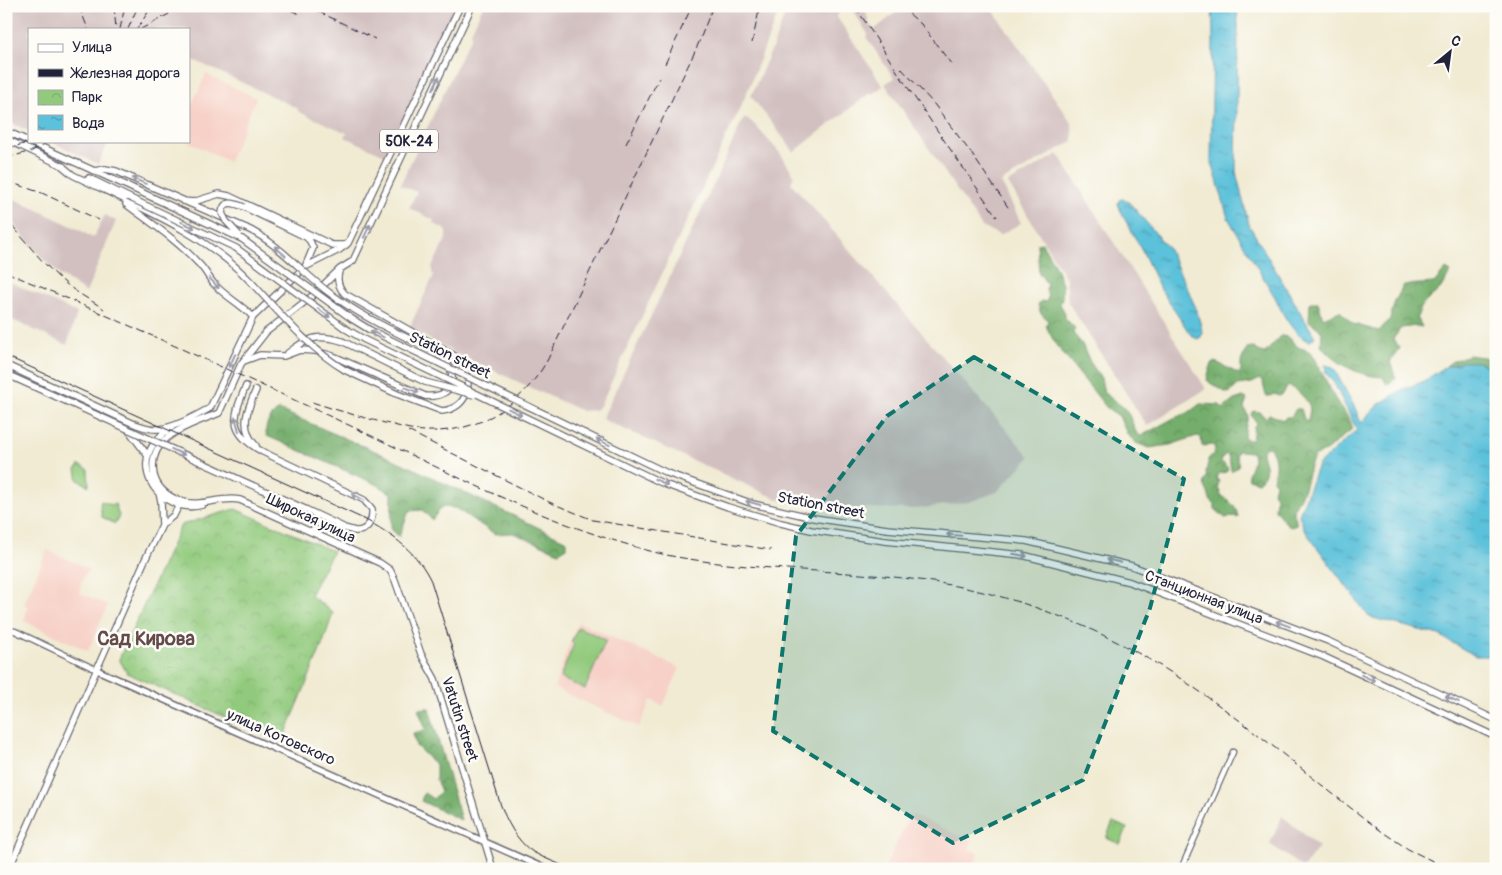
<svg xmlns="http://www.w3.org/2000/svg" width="1502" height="875" viewBox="0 0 1502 875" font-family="Pangolin,sans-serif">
	<defs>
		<pattern id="forest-crowns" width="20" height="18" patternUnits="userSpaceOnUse" patternTransform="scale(1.25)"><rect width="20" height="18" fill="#75ae6c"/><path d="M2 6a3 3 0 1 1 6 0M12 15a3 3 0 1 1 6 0" fill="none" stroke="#608d5a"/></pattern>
		<pattern id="park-crowns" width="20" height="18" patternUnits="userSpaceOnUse" patternTransform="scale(1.25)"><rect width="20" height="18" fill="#92ca7d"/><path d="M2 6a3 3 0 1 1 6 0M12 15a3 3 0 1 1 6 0" fill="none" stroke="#7ead6d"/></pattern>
		<pattern id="water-ripples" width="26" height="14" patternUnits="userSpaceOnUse" patternTransform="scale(1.25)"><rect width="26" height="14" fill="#5cc1da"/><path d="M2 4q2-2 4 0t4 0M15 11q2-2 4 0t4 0" fill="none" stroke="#4c9cb2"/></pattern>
	</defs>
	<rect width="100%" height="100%" fill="#fdfcf7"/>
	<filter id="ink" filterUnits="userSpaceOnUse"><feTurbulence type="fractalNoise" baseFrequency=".02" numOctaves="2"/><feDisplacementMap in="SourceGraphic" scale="10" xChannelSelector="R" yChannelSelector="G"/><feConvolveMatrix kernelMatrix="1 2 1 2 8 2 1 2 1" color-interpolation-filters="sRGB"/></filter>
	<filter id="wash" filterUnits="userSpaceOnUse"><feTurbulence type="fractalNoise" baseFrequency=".0096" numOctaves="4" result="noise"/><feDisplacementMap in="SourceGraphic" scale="20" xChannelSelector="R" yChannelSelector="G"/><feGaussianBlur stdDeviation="1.12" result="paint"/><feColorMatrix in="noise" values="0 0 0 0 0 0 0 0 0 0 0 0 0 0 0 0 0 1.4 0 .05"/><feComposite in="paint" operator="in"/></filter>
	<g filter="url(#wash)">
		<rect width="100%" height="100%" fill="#f1ebd3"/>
		<path fill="#f7d1c7" d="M206 74 256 98 229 162 187 141H189V110Z
			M47 550 89 569 81 582 80 593 108 605 88 651 24 621 28 606 24 604Z
			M578 622 680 668 663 706 651 700 639 727 554 688 570 642Z
			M911 814 972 841 969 849 979 853 972 869H884Z"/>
		<path fill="#d2bfc0" d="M6 6H455L387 156 345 137 347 133 299 112 297 108 189 58V29H29V131L6 121Z
			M483 6H781L745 97 600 406 595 410 582 411 453 352 409 328 434 275 432 273V267L446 239V230L433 223 434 220 409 208 417 192 400 185 466 46 471 39V32Z
			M788 6H834L839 14 836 16 883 86 872 94 870 93 794 152 751 96 774 44Z
			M850 6H863L866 10 869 24 874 30 904 6H990L1072 123 1073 141 1001 182 1021 223 1000 235 982 227 885 84 894 78 866 37 868 34Z
			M745 118 751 121 780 153 794 175 791 183 1030 457 997 492 969 502 915 509 846 508 784 502 602 419 717 177 742 121Z
			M50 141H109L98 164Z
			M1058 154 1206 389 1147 426 1068 302 1066 278 1008 183Z
			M6 195 78 229 93 238 105 215 116 221 86 293 60 275 43 259 6 215Z
			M6 280 77 313 67 345 6 317Z
			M1282 816 1319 847 1303 868 1270 844Z"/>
		<path fill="#92ca7d" stroke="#5a765c" d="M79 465 88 469 89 486 78 480 76 470Z
			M101 501 112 505 115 504 119 516 115 524 102 517 100 506Z
			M578 627 606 640 585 689 560 678 574 644 571 642Z"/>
		<path fill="url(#forest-crowns)" stroke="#4c6854" d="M1042 243C1052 261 1069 284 1060 304L1065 313V318L1075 328 1073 333 1082 344 1090 362 1101 378 1104 393 1123 407 1129 415 1137 434 1141 436 1174 418 1188 413 1200 404 1220 405 1223 409 1234 400 1243 397 1247 399 1244 407 1248 416 1244 436 1247 440H1252L1254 426 1257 423 1251 415 1254 411 1259 412 1266 418 1269 414 1283 420 1286 417H1291L1296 409H1301L1304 419 1308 422C1308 418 1311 409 1309 405 1306 398 1296 389 1288 386L1283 394 1279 396 1274 394 1270 396H1266L1263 383 1260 379 1252 383 1238 385 1231 392 1227 393 1210 383 1207 380 1209 371 1213 362 1218 363 1239 374 1241 370V361L1247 348 1252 347 1260 352 1265 353 1281 336C1290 336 1291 342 1297 346 1301 350 1307 348 1310 353 1323 369 1328 389 1339 405 1344 413 1352 419 1352 429L1327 450 1314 457 1310 466 1304 489 1293 510 1296 520V525L1291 527 1284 521 1275 510 1276 496 1273 492 1275 483 1273 479C1276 469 1277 455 1269 447L1264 448 1262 452C1264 465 1271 471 1258 482L1249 479 1248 474 1253 461 1252 452 1238 451 1236 455 1239 465 1232 472C1229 466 1231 460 1227 454L1223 456 1221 461 1228 468 1226 472 1218 474 1216 478 1219 481 1218 486 1221 496C1231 501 1237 507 1238 518L1234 516 1225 518 1215 509V504C1209 501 1210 499 1208 493 1205 486 1202 484 1207 477 1204 469 1209 466 1208 459L1214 453 1215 448 1212 445 1202 446 1201 437 1197 436 1170 445 1149 448 1136 443 1127 434 1119 416 1107 408 1056 345 1048 330 1046 325 1048 321 1041 314 1038 305 1041 301 1046 302 1048 298 1046 289 1047 284 1039 273 1037 244Z
			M1446 269 1451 272 1440 289 1422 305 1417 317 1422 327 1416 326 1401 328 1393 339 1400 348 1390 362 1396 378 1387 385 1383 377C1357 376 1338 364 1321 346L1322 331 1309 321 1310 302H1318L1323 318 1340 311 1353 324 1379 331 1390 319 1395 301 1404 285 1434 283Z
			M1468 355 1484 357 1494 362 1496 377 1493 369 1463 362 1445 367 1451 362Z
			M279 410 391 458 567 541V547L559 552 513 533 495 534 455 508 441 507 432 520 422 510 409 511 399 537 391 529 392 494 378 485 267 436C263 426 271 415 279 410Z
			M429 708 461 820 421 801 424 793 433 799 441 791 436 780V765L416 746 413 733 426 730 418 709Z"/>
		<path fill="url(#park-crowns)" stroke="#5a765c" d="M235 509 333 551 310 595 333 613 323 643 282 743 127 673 119 659 181 525Z
			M1113 822 1127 828 1120 844 1106 838Z"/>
		<path fill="url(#water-ripples)" stroke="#3f728a" d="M1212 6H1237L1238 26 1236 172 1249 225 1315 337 1309 342C1293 334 1283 315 1276 299L1228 218 1211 159 1213 38Z
			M1122 199 1129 202 1168 248 1191 296 1201 325 1202 333 1201 337 1197 339 1190 334 1159 287 1142 250 1123 216 1118 204 1119 200Z
			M1463 362H1478L1493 369 1496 377V656H1475L1439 635 1369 617 1305 531 1299 515 1318 465 1357 430 1334 383 1326 373 1325 365 1333 367 1355 408 1361 423 1378 405 1403 389 1422 382 1445 367Z"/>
	</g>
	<g filter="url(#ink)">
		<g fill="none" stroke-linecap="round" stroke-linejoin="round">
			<defs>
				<path id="tertiary" d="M6 630 15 631 97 670
					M1181 869 1233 752"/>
				<path id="secondary" d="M97 670 546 869"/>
				<path id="primary" d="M472 6 353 261 340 269 311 297 266 332 241 364 219 413C191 425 146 435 154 475 157 488 167 496 180 501 200 508 220 496 240 500L380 563 390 570 395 580 421 654 435 679 493 869
					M6 131 132 188
					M6 139 63 166
					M61 165 73 175C132 204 204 232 250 281
					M95 171 105 169 116 171 246 228
					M89 178 128 197
					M183 201 193 202 219 194 229 196 332 245H346
					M126 204C151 223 177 240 198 263 206 270 209 280 217 287 228 298 242 305 253 317
					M244 207 306 237 310 241 313 248 305 267
					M340 269C336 278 338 287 345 294L460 359C474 379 470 408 442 411L397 394 345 370
					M288 353C308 337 318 334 342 341
					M244 361 260 355 284 356 300 350 315 351 333 356 425 396C457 399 460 371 438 353
					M6 365 132 423C141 426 149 430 159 429 174 428 196 416 210 408L253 317 305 267 339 250 348 243 460 6
					M246 386C232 418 228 433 263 452L364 500 372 509C373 520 368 532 355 531 350 530 345 527 339 528 330 528 320 530 311 531
					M256 390C247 410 239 428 256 446
					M172 427C161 434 148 447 147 461 144 490 175 513 202 505
					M127 428 148 456
					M159 493 161 501 162 525
					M307 510 343 527
					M887 529 1026 541 1132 566 1328 641 1496 720
					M885 541 1022 555 1130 582 1324 657 1496 737
					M9 869 144 562 162 525 174 515 181 501"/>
			</defs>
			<use href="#tertiary" stroke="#6a6870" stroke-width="7"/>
			<use href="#secondary" stroke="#6a6870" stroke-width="8"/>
			<use href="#primary" stroke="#6a6870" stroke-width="8"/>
			<use href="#tertiary" stroke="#fff" stroke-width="4.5"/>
			<use href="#secondary" stroke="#fff" stroke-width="5"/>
			<use href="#primary" stroke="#fff" stroke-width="5.5"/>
			<path stroke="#22223b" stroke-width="1" d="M6 356 366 520C393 535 418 553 431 581L500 803C506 820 517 842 533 852 545 859 558 863 570 869"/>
			<path stroke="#22223b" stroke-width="1" stroke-dasharray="8 4" stroke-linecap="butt" d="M79 6 88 29
				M114 6 116 29
				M280 6 300 14
				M307 6 375 39
				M855 6 906 85 997 217
				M900 6 921 24 952 65
				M120 29 125 6
				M128 29 138 6
				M137 29 152 6
				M141 29 184 6
				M752 43 760 6
				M665 64 692 6
				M901 68 934 104 971 153 1010 210
				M626 144 659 78
				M6 149 34 141
				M6 158 32 151 50 141
				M6 181 42 193 99 220
				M6 218C27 243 47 270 74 290 84 297 94 302 104 309
				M6 272C123 322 238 374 353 427 435 466 516 508 603 537 629 545 656 554 683 558 778 574 876 568 970 589 1056 608 1139 647 1210 699 1270 741 1325 790 1384 833L1408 849 1449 869
				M312 402C336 410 361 417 385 423 399 426 413 431 427 431 480 433 523 404 548 359L697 47 713 6
				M408 431 549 502 593 520 771 550"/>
			<defs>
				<path id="primary-bridge" d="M132 188 242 239 352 319 370 330 667 473 753 504 814 518 887 529
					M128 197 236 248 346 329 365 340 664 484 728 507 781 523 811 530 885 541
					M246 228C279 243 302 273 331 294 363 318 402 335 438 353
					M239 235 226 221 222 213C224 199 234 203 244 207
					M250 281C279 312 308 348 345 370
					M342 341 425 382 474 395
					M6 374 307 510"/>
			</defs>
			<use href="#primary-bridge" stroke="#6a6870" stroke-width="8" stroke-linecap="butt"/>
			<use href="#primary-bridge" stroke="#fff" stroke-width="5.5"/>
		</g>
		<defs><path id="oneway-shaft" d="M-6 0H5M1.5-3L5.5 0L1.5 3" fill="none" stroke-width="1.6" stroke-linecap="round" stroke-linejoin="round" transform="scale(1.25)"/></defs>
		<g stroke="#9c9ca7">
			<use href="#oneway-shaft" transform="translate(436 83) rotate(-65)"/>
			<use href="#oneway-shaft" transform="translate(139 181) rotate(-156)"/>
			<use href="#oneway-shaft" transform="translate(188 225) rotate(25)"/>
			<use href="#oneway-shaft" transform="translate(367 231) rotate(-65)"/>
			<use href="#oneway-shaft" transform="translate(280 251) rotate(-139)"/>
			<use href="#oneway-shaft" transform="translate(214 283) rotate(48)"/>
			<use href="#oneway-shaft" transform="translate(324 313) rotate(36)"/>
			<use href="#oneway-shaft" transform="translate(377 334) rotate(-154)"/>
			<use href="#oneway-shaft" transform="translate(232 361) rotate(115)"/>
			<use href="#oneway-shaft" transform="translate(412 390) rotate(22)"/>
			<use href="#oneway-shaft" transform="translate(515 412) rotate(26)"/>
			<use href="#oneway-shaft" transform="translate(237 424) rotate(-105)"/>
			<use href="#oneway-shaft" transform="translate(603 442) rotate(-155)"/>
			<use href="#oneway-shaft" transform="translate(178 452) rotate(24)"/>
			<use href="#oneway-shaft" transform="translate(661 482) rotate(24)"/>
			<use href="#oneway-shaft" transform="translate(358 497) rotate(-152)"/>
			<use href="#oneway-shaft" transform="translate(753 503) rotate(-164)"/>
			<use href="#oneway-shaft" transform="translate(954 535) rotate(-175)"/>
			<use href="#oneway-shaft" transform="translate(1020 555) rotate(9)"/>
			<use href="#oneway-shaft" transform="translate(1114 561) rotate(-167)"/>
			<use href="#oneway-shaft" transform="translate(1283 624) rotate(-159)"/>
			<use href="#oneway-shaft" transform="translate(1368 678) rotate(25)"/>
			<use href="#oneway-shaft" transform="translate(1452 699) rotate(-155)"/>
		</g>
	</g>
	<path fill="#0f766e" fill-opacity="0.2" stroke="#0f766e" stroke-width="4" stroke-dasharray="10 6" stroke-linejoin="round" d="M974 357 1184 479 1150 608 1083 780 953 843 773 731 796 536 887 416Z"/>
	<g text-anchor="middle" stroke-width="5" stroke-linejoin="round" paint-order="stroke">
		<rect fill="#fdfcf7" stroke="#646373" stroke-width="1" x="380" y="129.5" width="58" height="23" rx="4"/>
		<g font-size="14" font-weight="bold" fill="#22223b">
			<text x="409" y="146">50К-24</text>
		</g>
		<g font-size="15" fill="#22223b" stroke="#fdfcf7">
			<text transform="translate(450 355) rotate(26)" y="5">Station street</text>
			<text transform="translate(821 505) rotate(11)" y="5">Station street</text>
			<text transform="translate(311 518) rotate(25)" y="5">Широкая улица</text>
			<text transform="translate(1204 597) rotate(21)" y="5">Станционная улица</text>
			<text transform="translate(460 719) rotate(72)" y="5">Vatutin street</text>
			<text transform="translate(281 737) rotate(24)" y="5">улица Котовского</text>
		</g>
		<g font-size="20" font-weight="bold" fill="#634b4b" stroke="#fdfcf7">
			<text x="146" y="645">Сад Кирова</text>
		</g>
	</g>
	<rect width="1502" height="875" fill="none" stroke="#fdfcf7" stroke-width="25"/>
	<rect x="28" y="28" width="162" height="115" fill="#fdfcf7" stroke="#a5a5ac"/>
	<rect x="38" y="44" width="25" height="8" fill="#ffffff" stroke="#a5a5ac"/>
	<text x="72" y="52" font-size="15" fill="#22223b">Улица</text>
	<rect x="38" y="69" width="25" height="8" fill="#22223b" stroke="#a5a5ac"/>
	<text x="72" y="78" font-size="15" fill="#22223b">Железная дорога</text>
	<rect x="38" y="90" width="25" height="15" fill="url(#park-crowns)" stroke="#a5a5ac"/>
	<text x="72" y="102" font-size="15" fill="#22223b">Парк</text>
	<rect x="38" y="115" width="25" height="15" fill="url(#water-ripples)" stroke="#a5a5ac"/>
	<text x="72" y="128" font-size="15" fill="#22223b">Вода</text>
	<g transform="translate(1450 52) rotate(29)" stroke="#fdfcf7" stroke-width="4" paint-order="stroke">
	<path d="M0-4L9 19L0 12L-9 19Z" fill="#22223b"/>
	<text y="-8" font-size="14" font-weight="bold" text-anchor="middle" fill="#22223b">С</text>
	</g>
</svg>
